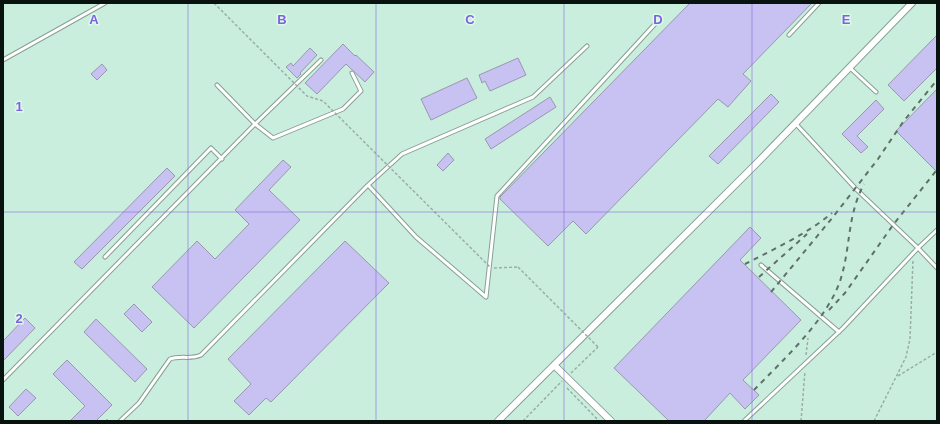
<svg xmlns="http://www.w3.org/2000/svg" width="940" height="424" viewBox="0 0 940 424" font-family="Arial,sans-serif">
	<rect width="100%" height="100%" fill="#ddf9ec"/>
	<path fill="#caeedd" d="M3 3H937V421H3Z"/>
	<path fill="#c8c2f3" stroke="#9997ae" d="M690 3H812L743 74 751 81 728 107 718 99 586 234 573 221 548 246 500 199V197Z
		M937 35V68L904 101 888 85Z
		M343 44 355 56 356 55 374 72 365 82 346 64 317 94 305 83Z
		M310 48 317 55 300 73 301 74 297 78 286 67 291 63 293 66Z
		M518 58 526 75 490 91 485 81 482 83 479 75Z
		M102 64 107 70 97 80 91 74Z
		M467 78 477 98 431 120 421 99Z
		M937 89V172L896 131Z
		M771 94 779 102 718 164 709 156Z
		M550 97 556 107 491 149 485 139Z
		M876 100 884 109 857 136 868 147 861 153 842 134Z
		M448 153 454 160 443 171 437 165Z
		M283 160 291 167 269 190 300 220 194 328 152 287 197 241 215 259 249 224 235 210Z
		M167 168 175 176 82 269 74 262Z
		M750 227 761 238 740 260 801 320 743 380 759 395 745 409 730 393 704 421H669L614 368Z
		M345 241 389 283 271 402 266 398 249 415 234 401 251 384 228 359Z
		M134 304 152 322 142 332 124 314Z
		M25 318 35 328 3 361V341Z
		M96 319 147 369 135 382 84 332Z
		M67 360 112 405 96 421H70L85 406 53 374Z
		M26 389 36 398 18 416 9 407Z"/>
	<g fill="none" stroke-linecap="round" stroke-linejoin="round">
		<defs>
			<path id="lane" d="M789 35 819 3
				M3 60 105 3
				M849 67 876 92
				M217 85 255 124 273 138 343 109 361 91 352 73
				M796 124 856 189 918 248 937 268
				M368 185 402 154 533 97 587 46
				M105 257 211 148 222 159
				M761 265 839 332
				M486 297 497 196 655 24
				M3 380 255 124 321 60
				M120 421 139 403 170 359C181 355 190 360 201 355L368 185 416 237 486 297
				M744 421 843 328 918 248 937 230"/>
			<path id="street" d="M554 365 611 421
				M498 421 757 163 912 3"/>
		</defs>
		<use href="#lane" stroke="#87a094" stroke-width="5"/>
		<use href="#street" stroke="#87a094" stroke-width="8"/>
		<path stroke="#99afa5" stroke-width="1.5" stroke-dasharray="3 2" stroke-linecap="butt" d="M494 268 518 267
			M806 355 808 338
			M571 373 598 347
			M898 376 937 352
			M567 388 599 421
			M107 421V419
			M523 421 562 381
			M801 421 805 371
			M874 421 906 357 910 339 913 260"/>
		<use href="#lane" stroke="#fff" stroke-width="3"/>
		<use href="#street" stroke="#fff" stroke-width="6"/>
		<path stroke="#5f7068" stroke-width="2" stroke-dasharray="5 5" stroke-linecap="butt" d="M745 264C774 249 807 234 832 213
			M759 277 807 234
			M771 292 833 217 878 159 903 122 937 80
			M829 310 845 293 893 225 936 171
			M754 390C783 360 829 318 841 278 851 245 847 216 864 184"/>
		<path stroke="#99afa5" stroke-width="1.5" stroke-dasharray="3 2" stroke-linecap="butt" d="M214 3 307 96 323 101 491 268
			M518 267 598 347"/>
	</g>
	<path fill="none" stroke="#7f62dd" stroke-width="1" stroke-opacity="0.55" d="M188 3V421M376 3V421M564 3V421M752 3V421M3 212H937"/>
	<g font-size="13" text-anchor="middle" font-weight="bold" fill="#7f62dd" stroke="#ddf9ec" stroke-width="3" stroke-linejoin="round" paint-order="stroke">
		<text x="94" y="24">A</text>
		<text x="282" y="24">B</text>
		<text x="470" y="24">C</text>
		<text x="658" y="24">D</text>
		<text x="846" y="24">E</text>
		<text x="19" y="111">1</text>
		<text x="19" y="323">2</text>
	</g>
	<rect width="940" height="424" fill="none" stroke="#08120e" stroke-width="8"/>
</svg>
